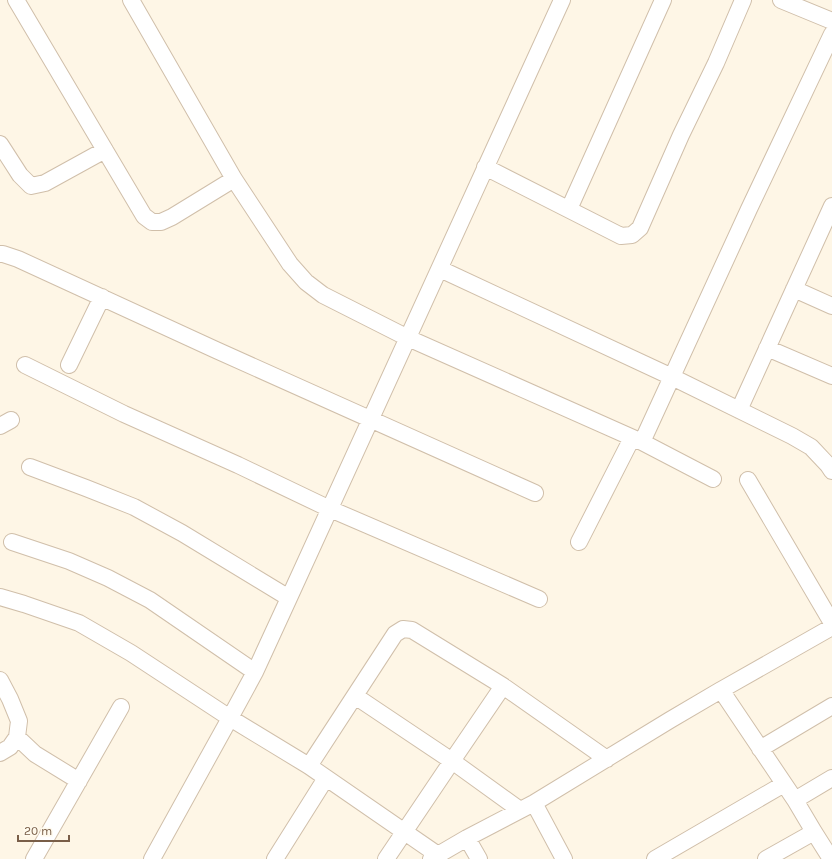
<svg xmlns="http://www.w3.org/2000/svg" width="832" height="859" viewBox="0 0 832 859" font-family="Karla,sans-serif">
	<rect width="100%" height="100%" fill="#fef6e6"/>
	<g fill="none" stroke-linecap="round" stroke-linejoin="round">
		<defs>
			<path id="street" d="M16 0 144 216 152 222H161L172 217 234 179
				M131 0 234 179 290 264 306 282 323 295 408 338 642 442 713 479
				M781 0 832 21
				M0 144 20 175 31 186 45 183 105 150
				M485 167 621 236 632 235 640 228 681 135 716 63 743 0
				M569 209 663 0
				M0 254H3L18 259 216 350 535 493
				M440 269 672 377 792 436 811 447 828 465 832 471
				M794 289 832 306
				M767 348 832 376
				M25 365 124 414 238 465 330 509 539 599
				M69 365 102 297
				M739 410 832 206
				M0 426 11 420
				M642 442 749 209 832 34
				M30 467 86 488 134 507 182 533 289 598
				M748 480 832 623
				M12 542 69 561 108 578 150 600 255 672
				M579 542 632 438
				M0 597 24 604 79 623 131 653 230 718 255 672 289 598 562 0
				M0 680 10 699 19 721 17 737 35 754 79 781
				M721 690 832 627
				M355 696 452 761 520 810
				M760 749 832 706
				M0 753 10 747 17 737
				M309 766 395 634 403 629 412 630 503 686 607 759
				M795 800 832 778
				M534 803 564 859
				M467 838 479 859
				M34 859 121 707
				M152 859 230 718 309 766 438 855
				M275 859 326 778
				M386 859 452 761 503 686
				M431 859 467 838 534 803 670 720 721 690 795 800 814 832 831 859
				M655 859 784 784
				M766 859 814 832"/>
		</defs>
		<use href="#street" stroke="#d0bfaa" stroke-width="18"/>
		<use href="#street" stroke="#fff" stroke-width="16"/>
	</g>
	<path d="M18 835v6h51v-6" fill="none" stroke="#795e48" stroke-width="2"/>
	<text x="24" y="835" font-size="12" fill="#795e48" stroke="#fffaed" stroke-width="3" paint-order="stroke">20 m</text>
</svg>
